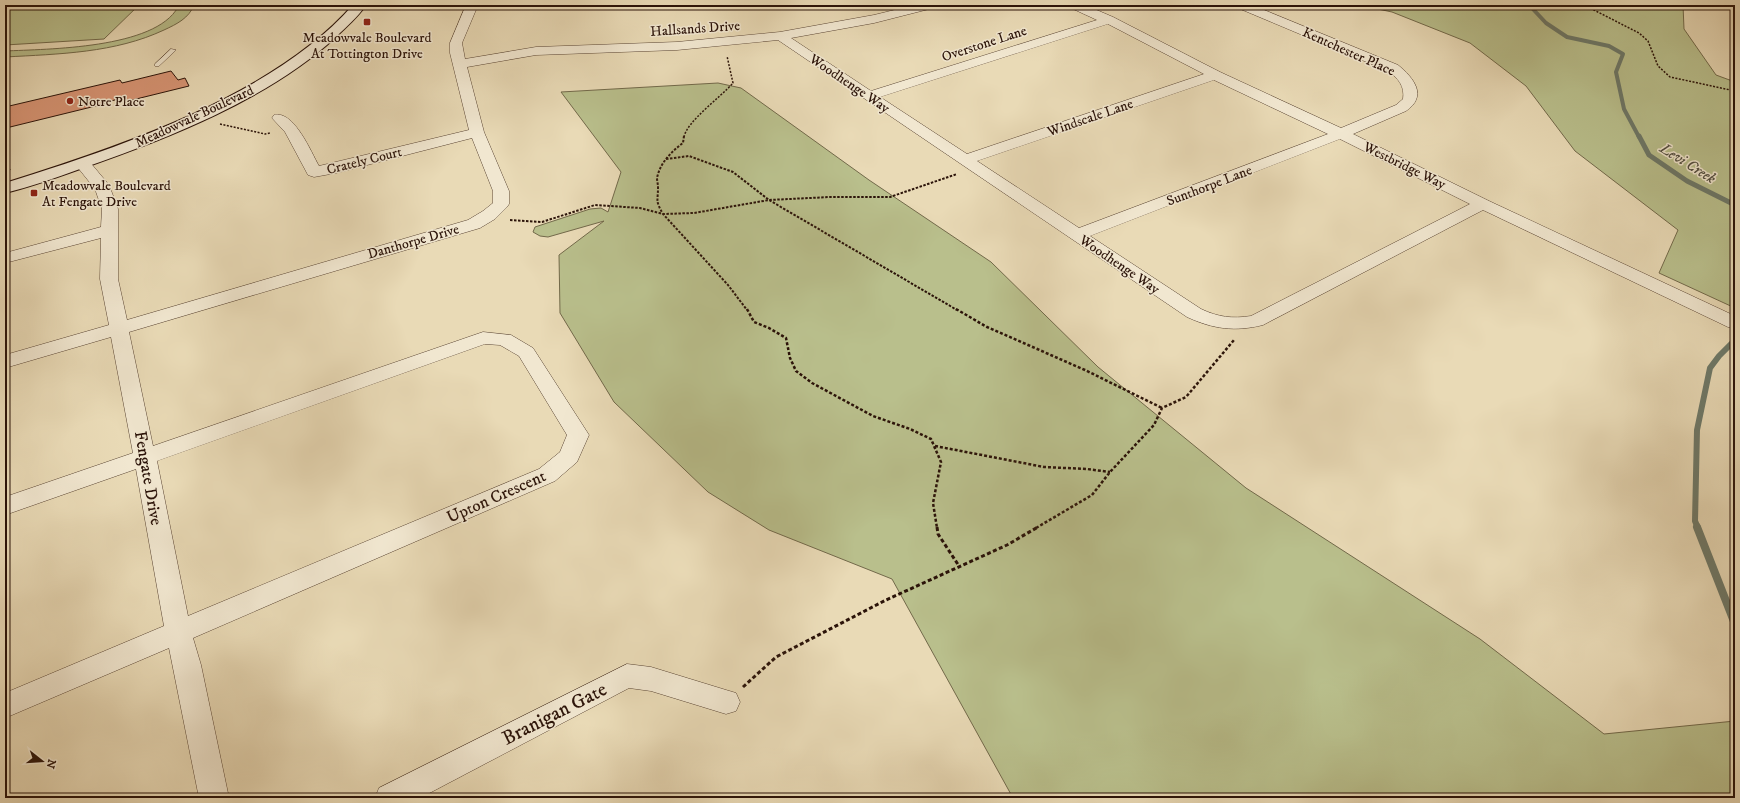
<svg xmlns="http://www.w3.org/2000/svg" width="1740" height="803" viewBox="0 0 1740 803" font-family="'IM FELL DW Pica',serif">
	<rect width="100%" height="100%" fill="#e9dab6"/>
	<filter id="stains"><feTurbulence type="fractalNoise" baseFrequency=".005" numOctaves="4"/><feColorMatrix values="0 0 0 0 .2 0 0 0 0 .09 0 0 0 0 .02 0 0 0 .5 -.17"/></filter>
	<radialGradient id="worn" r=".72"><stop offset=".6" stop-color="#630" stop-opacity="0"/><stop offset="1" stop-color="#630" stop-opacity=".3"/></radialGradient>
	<path fill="#b9bf8c" stroke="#72694a" d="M5 5H139L104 39 5 45Z
		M176 5H194C189 18 177 24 164 30 115 53 59 54 5 57V51C47 49 155 49 178 7Z
		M1359 5H1683L1684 29 1716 75 1735 82V308L1659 273 1678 230 1575 151 1526 86 1470 43 1392 12Z
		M718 83 741 88 869 180 991 262 1098 367 1246 488 1480 639 1604 734 1735 721V798H1013L892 579 769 530 708 492 614 402 560 313 559 255 604 221 548 237 540 236 533 232 535 227 590 209 601 208 608 212 621 172 561 92Z"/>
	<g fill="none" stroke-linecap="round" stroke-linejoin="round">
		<path stroke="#6d7868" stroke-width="4" d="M1531 5V7L1546 23 1567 37 1609 46 1623 54 1616 72 1624 109 1639 137"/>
		<path stroke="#6d7868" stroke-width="5" d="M1639 136 1649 155 1687 181 1735 205"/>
		<path stroke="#6d7868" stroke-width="6" d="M1698 528 1695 521 1697 430 1710 368 1719 356 1735 340"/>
		<path stroke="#6d7868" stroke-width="8" d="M1697 527 1735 624"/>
	</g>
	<path fill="#d89575" stroke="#2b1309" d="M171 71 178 80 185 78 189 86 124 102 122 98 111 101 112 102 6 128 5 132V107L120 80 122 83Z"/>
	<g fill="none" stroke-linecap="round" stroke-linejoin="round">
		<defs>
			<path id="lane" d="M171 49 176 50 159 66H155V64Z"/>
			<path id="street" d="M466 5H478L462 43 465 59 536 47 677 42 780 32 874 15 915 5H935L933 8 874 23 791 38 871 91 1097 20 1071 8 1069 5H1085L1113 17 1220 72 1341 128 1396 105 1403 99C1405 86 1398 78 1388 71L1238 8 1236 5H1252L1398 65C1414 78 1428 96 1406 111L1353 134 1489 201 1735 316V329L1728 327 1483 210 1263 325C1235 332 1213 329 1187 317L778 40 677 50 536 55 467 67 484 132 509 191V204L507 207 495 219 480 228 129 332 153 446 483 332 511 335 533 348 589 435 577 462 555 481 193 638 201 665 229 798H199L169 648 5 718V693L164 626 136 469 5 515V497L133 453 111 337 5 368V355L109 325 100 279 101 238 5 263V253L101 227 102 209 95 189 75 164 77 161 83 159 89 161 109 185 118 209V279L127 320 468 220 483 211 493 203V191L472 138 336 173 314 177 308 175 285 132 272 118 274 115C294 110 311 152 319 166L469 130 450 53V43ZM1108 24 1204 74 967 154 880 97ZM1214 80 1328 134 1079 228 977 161ZM1340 139 1470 204 1251 316C1232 319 1218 317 1201 309L1090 236ZM485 344 500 345 519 356 567 435 560 452 539 469 188 616 157 461Z
				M627 664 651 667 726 690 736 693 740 702 736 711 726 714 651 691 629 688 420 798H375L379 788Z"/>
			<path id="secondary" d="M353 5H366C358 17 347 26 337 36 269 99 167 139 80 169 55 178 30 187 5 193V183C118 148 273 96 353 5Z"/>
		</defs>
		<use href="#lane" stroke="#5a4534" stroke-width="1"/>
		<use href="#street" stroke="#5a4534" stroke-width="1"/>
		<use href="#secondary" stroke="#2b1309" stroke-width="2"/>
		<path stroke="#2b1309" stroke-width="1.5" stroke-dasharray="2 1.5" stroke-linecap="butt" d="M1584 5 1639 33 1648 41 1658 66 1670 77 1735 91
			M220 124 265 134 270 133
			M684 137C687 121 721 97 733 83L727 56"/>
		<path stroke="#2b1309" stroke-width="2" stroke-dasharray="2.5 1.5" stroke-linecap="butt" d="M684 136 683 143C671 152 660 163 657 178 657 181 658 184 658 187 658 202 655 200 663 214L728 285 747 310
			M666 159 689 156 733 172 769 200 957 310
			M5 166 11 171
			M510 220 542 222 595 205 640 208 663 214 694 213 769 200 830 197H890L957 174"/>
		<path stroke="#2b1309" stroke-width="2.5" stroke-dasharray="3 2" stroke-linecap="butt" d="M747 309 754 322 769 328 786 338 790 358 796 371 812 383 873 416 910 429 931 439 941 462 933 503 937 528
			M956 309 987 327 1085 370 1162 408
			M935 446 1044 467 1087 469 1110 472
			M1036 528 1092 495 1110 472 1154 425 1162 408 1186 397 1234 340"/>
		<path stroke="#2b1309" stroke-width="3" stroke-dasharray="4 2.5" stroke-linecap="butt" d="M937 527 938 534 959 566
			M743 687 776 657 886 600 1007 545 1038 527"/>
		<use href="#lane" fill="#f1e7d0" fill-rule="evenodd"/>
		<use href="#street" fill="#f1e7d0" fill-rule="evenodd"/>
		<use href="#secondary" fill="#f1e7d0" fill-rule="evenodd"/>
	</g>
	<g fill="#8f2418" stroke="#f1e7d0" stroke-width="1.5">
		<rect x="363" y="18" width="8" height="8" rx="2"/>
		<circle cx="70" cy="101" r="4"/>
		<rect x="30" y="189" width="8" height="8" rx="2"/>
	</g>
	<g text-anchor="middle" stroke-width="3" stroke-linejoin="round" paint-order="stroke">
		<g font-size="14" fill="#2b1309" stroke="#f1e7d0">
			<text transform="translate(695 28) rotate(-4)" y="5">Hallsands Drive</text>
			<text transform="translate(984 43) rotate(-18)" y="5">Overstone Lane</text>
			<text transform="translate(1349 51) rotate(24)" y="5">Kentchester Place</text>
			<text transform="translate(850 83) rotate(34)" y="5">Woodhenge Way</text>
			<text transform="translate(194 116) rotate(-25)" y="5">Meadowvale Boulevard</text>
			<text transform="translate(1090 117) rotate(-19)" y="5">Windscale Lane</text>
			<text transform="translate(364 160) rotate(-14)" y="5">Crately Court</text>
			<text transform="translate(1405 165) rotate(26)" y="5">Westbridge Way</text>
			<text transform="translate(1209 185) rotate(-21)" y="5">Sunthorpe Lane</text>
			<text transform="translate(413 241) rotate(-16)" y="5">Danthorpe Drive</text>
			<text transform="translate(1120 264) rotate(34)" y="5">Woodhenge Way</text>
		</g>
		<g font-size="14" fill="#2b1309" stroke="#f1e7d0" text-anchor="start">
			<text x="367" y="42" text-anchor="middle">Meadowvale Boulevard<tspan x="367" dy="16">At Tottington Drive</tspan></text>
			<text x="78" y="106">Notre Place</text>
			<text x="42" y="190">Meadowvale Boulevard<tspan x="42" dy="16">At Fengate Drive</tspan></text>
		</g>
		<g font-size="15" font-style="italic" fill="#524e41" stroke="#f1e7d0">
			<text transform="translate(1688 163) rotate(32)" y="5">Levi Creek</text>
		</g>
		<g font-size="17" fill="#2b1309" stroke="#f1e7d0">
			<text transform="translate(149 478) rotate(80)" y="6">Fengate Drive</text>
			<text transform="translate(496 496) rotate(-24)" y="6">Upton Crescent</text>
		</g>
		<g font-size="20" fill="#2b1309" stroke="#f1e7d0">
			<text transform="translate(554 713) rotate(-27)" y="7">Branigan Gate</text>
		</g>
	</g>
	<rect width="1740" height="803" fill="none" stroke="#e9dab6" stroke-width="20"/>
	<rect x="6" y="6" width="1728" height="791" fill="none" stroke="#2b1309" stroke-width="2"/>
	<rect x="10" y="10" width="1720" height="783" fill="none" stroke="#2b1309"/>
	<g transform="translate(42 761) rotate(107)" stroke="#f1e7d0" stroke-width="3" paint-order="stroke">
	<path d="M0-3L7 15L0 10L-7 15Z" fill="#2b1309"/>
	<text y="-6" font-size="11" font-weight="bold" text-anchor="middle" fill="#2b1309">N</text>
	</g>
	<rect width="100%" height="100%" filter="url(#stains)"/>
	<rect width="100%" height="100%" fill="url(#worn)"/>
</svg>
